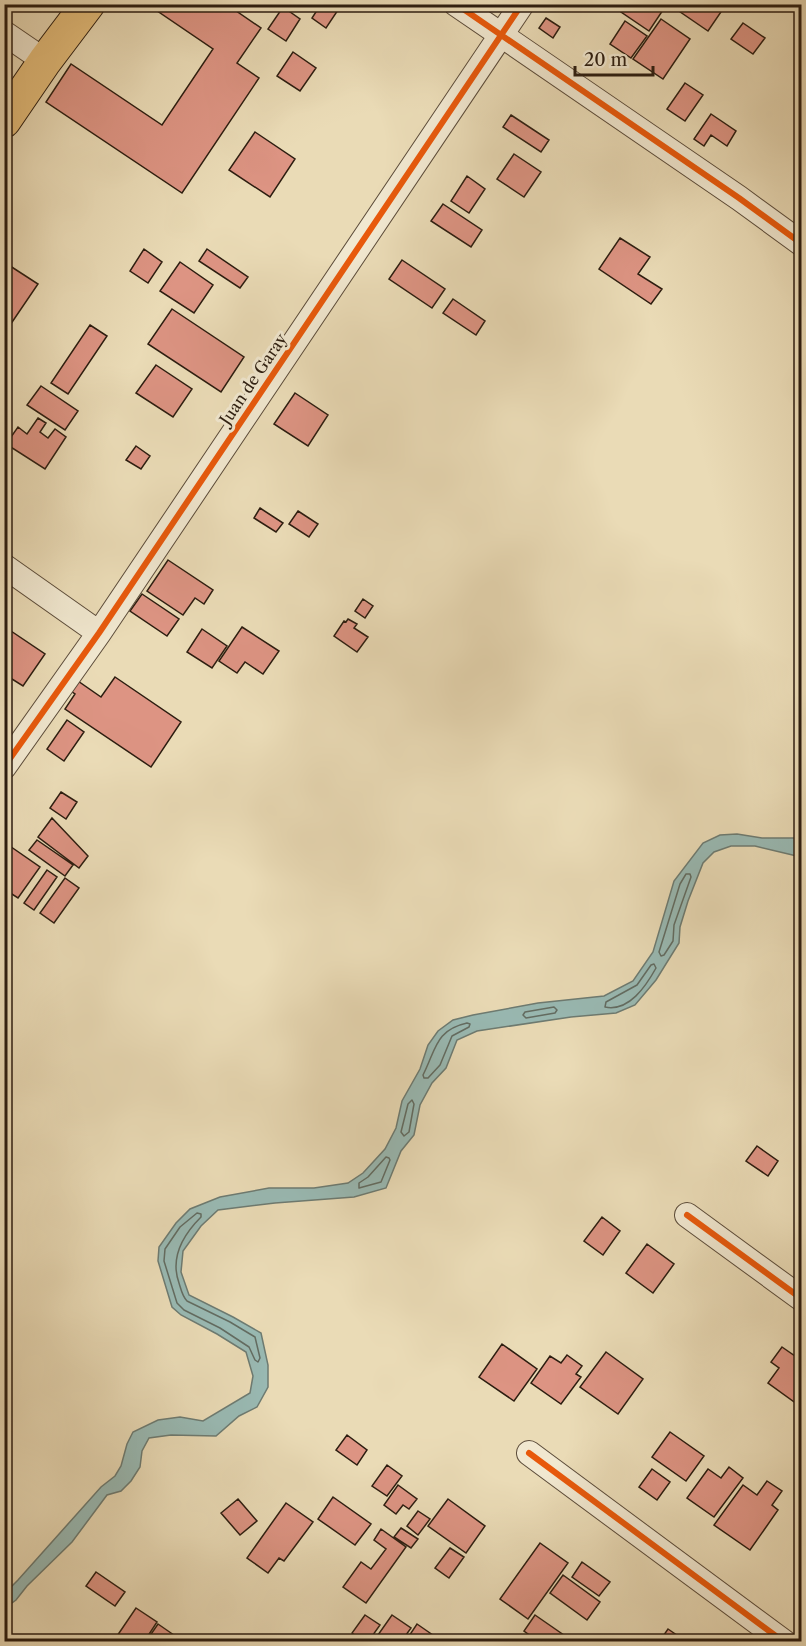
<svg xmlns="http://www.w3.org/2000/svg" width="806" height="1646" viewBox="0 0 806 1646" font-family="'Libre Caslon Text',serif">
	<rect width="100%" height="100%" fill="#eadbb6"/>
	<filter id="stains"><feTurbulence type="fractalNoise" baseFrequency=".00333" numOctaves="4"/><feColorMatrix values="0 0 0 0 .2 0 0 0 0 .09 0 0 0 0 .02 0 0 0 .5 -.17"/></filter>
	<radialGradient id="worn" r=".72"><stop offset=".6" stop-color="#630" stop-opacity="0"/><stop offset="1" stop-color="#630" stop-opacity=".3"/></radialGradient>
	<path fill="#99bab4" stroke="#6d7b72" stroke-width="1.5" d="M737 834 762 838H801V857L755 846H731L714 852 703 863 688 901 680 927 679 943 656 980 635 1005 616 1013 571 1017 477 1031 457 1040 446 1068 432 1083 420 1105 414 1135 401 1151 386 1188 354 1197 275 1203 218 1210 201 1226 183 1251 181 1272 189 1295 233 1317 261 1333 268 1365V1387L257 1407 239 1416 216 1436 171 1435 149 1438 142 1451 140 1467 131 1481 121 1491 107 1495 72 1542 27 1586 16 1600 5 1608V1593L18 1580 101 1487 115 1476 121 1466 127 1444 133 1432 158 1420 180 1417 203 1421 250 1393 253 1376 246 1352 217 1334 181 1315 172 1307 158 1261 159 1247 176 1223 190 1209 220 1197 269 1188H314L348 1183 363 1173 385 1149 396 1128 402 1101 420 1069 428 1045 438 1031 453 1020 473 1015 538 1003 604 996 633 981 653 952 674 881 703 843 720 835Z"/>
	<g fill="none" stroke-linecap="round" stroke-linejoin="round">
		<path stroke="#626c62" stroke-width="1.5" d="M686 874H690L691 877 674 925 673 941 664 955 661 956 659 952 680 884Z
			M654 964 656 968C646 986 629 1012 605 1007L606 1002 637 985 651 965Z
			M554 1007 557 1010 555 1013 526 1018 523 1015 525 1012Z
			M467 1023 470 1024 469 1027 452 1036 440 1065 428 1078H424L423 1075C436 1050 435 1030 467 1023Z
			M412 1100 414 1104 409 1132 404 1136 401 1132 408 1104Z
			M386 1157 389 1158 390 1160 381 1182 359 1188V1183L368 1177Z
			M197 1213 201 1214V1217C183 1235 170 1258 179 1283 181 1289 182 1296 187 1301L230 1322 255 1337 260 1358 258 1362 255 1360 249 1347 220 1328 184 1310 177 1303 164 1261 165 1249 180 1227Z"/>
	</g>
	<path fill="#dd9483" stroke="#2c1d10" stroke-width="1.5" d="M147 4H226L261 28 237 63 259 78 182 193 46 102 71 64 162 125 213 49Z
		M321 4H342L326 28 312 18Z
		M626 4H667L649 31 621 12Z
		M716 4 723 9 708 31 670 5Z
		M283 7 300 19 286 41 268 29Z
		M546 18 560 27 553 38 539 28Z
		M661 19 690 39 663 79 633 59Z
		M625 21 647 36 631 58 610 44Z
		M743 23 765 38 753 54 731 39Z
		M293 52 316 68 300 91 277 76Z
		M685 83 703 95 685 121 667 109Z
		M711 114 736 131 727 146 711 135 704 146 694 139Z
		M511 115 549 140 541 152 503 127Z
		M255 132 295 159 270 197 229 170Z
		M514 154 541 172 524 197 497 179Z
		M467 176 485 189 469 213 451 201Z
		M443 204 482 230 471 247 431 221Z
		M620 238 650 257 638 274 662 289 651 304 599 269Z
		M144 249 162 262 148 283 130 271Z
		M207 249 248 277 240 288 199 261Z
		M402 260 445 289 432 308 389 279Z
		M4 262 38 284 4 334Z
		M180 262 213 285 194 313 160 291Z
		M453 299 485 321 476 335 443 313Z
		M172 309 244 357 221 392 148 344Z
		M90 325 107 336 68 394 51 383Z
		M156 365 192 389 173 417 136 393Z
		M41 386 78 411 65 430 27 405Z
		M295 393 328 415 308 446 274 424Z
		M38 418 46 423 40 432 48 438 55 429 66 437 45 469 6 444 18 427 27 434Z
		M136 446 150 456 141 469 126 460Z
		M260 508 283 523 276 532 254 518Z
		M298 511 318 524 309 537 289 524Z
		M168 560 213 590 204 604 195 598 183 615 147 591Z
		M142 594 179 619 167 636 130 611Z
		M363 599 373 606 365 618 355 611Z
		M348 619 357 624 354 628 368 637 357 652 334 636 344 621 346 622Z
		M5 627 45 654 23 686 4 674Z
		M242 627 279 651 263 674 245 662 237 673 219 661Z
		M202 629 227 646 212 668 187 652Z
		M115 677 181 722 151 767 65 709 75 694 68 689 75 679 101 697Z
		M67 720 84 732 64 761 47 749Z
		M61 792 77 802 66 819 50 808Z
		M52 818 88 856 79 868 38 837Z
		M37 840 73 865 65 876 29 850Z
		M4 842 40 867 18 898 4 889Z
		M47 870 57 877 34 910 24 903Z
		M65 878 79 888 54 923 40 913Z
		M757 1146 778 1161 768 1176 746 1161Z
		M602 1217 620 1231 603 1255 584 1241Z
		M647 1244 674 1264 653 1293 626 1273Z
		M502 1344 537 1369 514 1401 479 1377Z
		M782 1347 802 1361V1398L797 1404 768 1383 779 1368 771 1362Z
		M606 1352 643 1379 618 1414 580 1387Z
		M567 1355 582 1366 576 1374 581 1377 561 1404 531 1383 550 1356 561 1363Z
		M670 1432 704 1456 686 1481 652 1457Z
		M347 1435 367 1450 357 1465 336 1450Z
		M387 1465 402 1476 387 1496 372 1486Z
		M729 1467 743 1478 714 1517 687 1498 708 1469 721 1478Z
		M652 1469 670 1482 657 1500 639 1487Z
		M767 1481 782 1491 772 1505 778 1510 750 1550 714 1525 743 1485 757 1495Z
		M398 1485 417 1499 409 1509 403 1505 396 1514 384 1505Z
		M333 1497 371 1524 355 1545 318 1519Z
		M238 1499 257 1521 240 1535 221 1513Z
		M448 1499 485 1526 466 1553 428 1526Z
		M286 1503 313 1522 284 1561 279 1558 268 1573 247 1558Z
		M418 1511 430 1519 418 1535 407 1526Z
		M401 1528 418 1539 411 1548 394 1537Z
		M381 1529 406 1547 366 1603 343 1587 361 1562 371 1569 386 1549 374 1540Z
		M540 1543 568 1563 528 1619 500 1599Z
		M450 1548 464 1557 449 1578 435 1568Z
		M582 1562 610 1582 599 1596 572 1577Z
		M96 1572 125 1592 115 1606 86 1586Z
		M563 1575 600 1602 587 1620 550 1593Z
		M136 1608 157 1622 144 1642H118L115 1639Z
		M365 1615 380 1625 368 1642H363L352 1633Z
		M392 1615 411 1628 401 1642H373Z
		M535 1615 571 1640 570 1642H539L524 1631Z
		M158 1624 184 1642 147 1640Z
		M417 1624 440 1640 439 1642H405Z
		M668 1629 684 1640 683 1642H659Z"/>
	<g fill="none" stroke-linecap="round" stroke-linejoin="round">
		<defs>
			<path id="street" d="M456 4 739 198 802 244
				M4 33 45 61
				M4 566 99 633
				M4 767 99 633 522 4
				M687 1215 802 1299
				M529 1453 784 1642"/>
			<path id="primary" d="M4 121 45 61 88 4"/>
		</defs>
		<use href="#street" stroke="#5c4c3a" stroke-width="26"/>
		<use href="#primary" stroke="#2c1d10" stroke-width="35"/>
		<use href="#street" stroke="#f1e8d0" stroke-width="24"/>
		<use href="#primary" stroke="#e5be7b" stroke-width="33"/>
		<defs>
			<path id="cycleway" d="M456 4 739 198 802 244
				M4 767 99 633 522 4
				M687 1215 802 1299
				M529 1453 784 1642"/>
		</defs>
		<use href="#cycleway" stroke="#f1e8d0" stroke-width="10"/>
		<use href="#cycleway" stroke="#e8590c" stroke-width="6"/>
	</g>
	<g text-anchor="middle" stroke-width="6" stroke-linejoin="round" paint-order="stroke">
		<g font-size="16" fill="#2c1d10" stroke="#f1e8d0">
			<text transform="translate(253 379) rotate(-56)" y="6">Juan de Garay</text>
		</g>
	</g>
	<rect width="806" height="1646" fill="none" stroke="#eadbb6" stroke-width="24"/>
	<rect x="6" y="6" width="794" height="1634" fill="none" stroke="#2c1d10" stroke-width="3"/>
	<rect x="12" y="12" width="782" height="1622" fill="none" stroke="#2c1d10" stroke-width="1.5"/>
	<path d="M575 66v9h78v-9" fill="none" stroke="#2c1d10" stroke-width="3"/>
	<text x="584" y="66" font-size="18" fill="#2c1d10" stroke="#f1e8d0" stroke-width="4.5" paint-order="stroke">20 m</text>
	<rect width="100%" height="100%" filter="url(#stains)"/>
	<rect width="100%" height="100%" fill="url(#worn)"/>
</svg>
